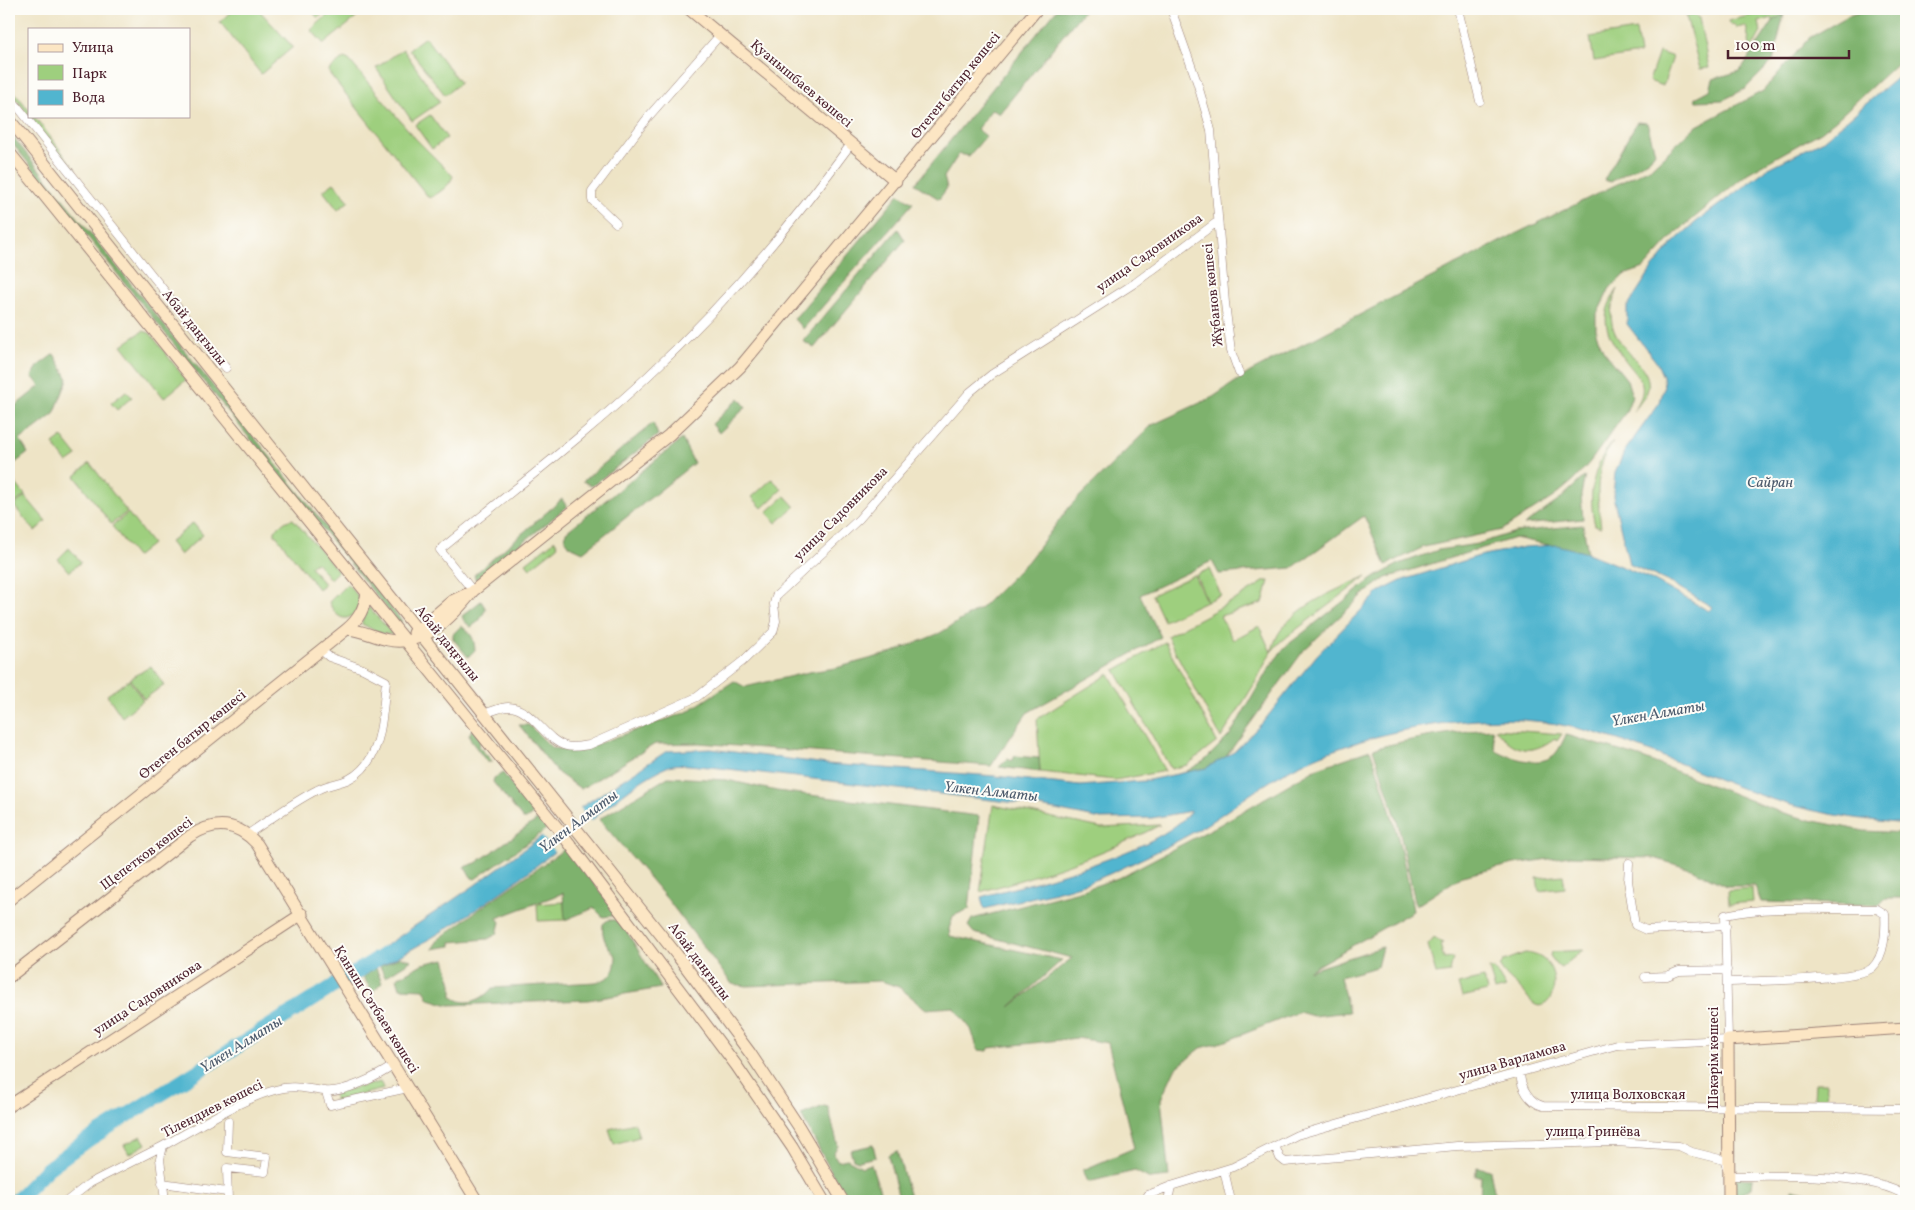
<svg xmlns="http://www.w3.org/2000/svg" width="1915" height="1210" viewBox="0 0 1915 1210" font-family="Vollkorn,serif">
	<rect width="100%" height="100%" fill="#fdfcf7"/>
	<filter id="ink" filterUnits="userSpaceOnUse"><feTurbulence type="fractalNoise" baseFrequency=".02" numOctaves="2"/><feDisplacementMap in="SourceGraphic" scale="10" xChannelSelector="R" yChannelSelector="G"/><feConvolveMatrix kernelMatrix="1 2 1 2 8 2 1 2 1" color-interpolation-filters="sRGB"/></filter>
	<filter id="wash" filterUnits="userSpaceOnUse"><feTurbulence type="fractalNoise" baseFrequency=".0096" numOctaves="4" result="noise"/><feDisplacementMap in="SourceGraphic" scale="20" xChannelSelector="R" yChannelSelector="G"/><feGaussianBlur stdDeviation="1.12" result="paint"/><feColorMatrix in="noise" values="0 0 0 0 0 0 0 0 0 0 0 0 0 0 0 0 0 1.4 0 .05"/><feComposite in="paint" operator="in"/></filter>
	<g filter="url(#wash)">
		<rect width="100%" height="100%" fill="#eee4c6"/>
		<path fill="#9ecf7e" stroke="#747754" d="M235 9H258L293 47 261 74 220 22Z
			M310 9H329L318 18Z
			M334 9H367L324 44 311 30Z
			M1776 9H1783L1784 14 1773 21 1772 18 1759 22 1761 32 1751 50 1746 26 1736 28 1735 25 1729 24 1728 21Z
			M1694 15 1699 18 1709 68 1700 69 1686 16Z
			M1636 30 1640 54 1594 61 1590 37Z
			M425 37 460 83 445 95 409 49Z
			M403 49 440 102 412 121 376 68Z
			M1659 52 1673 57 1663 86 1649 81Z
			M344 58 349 60 415 138 453 176C450 186 438 194 429 198L329 73V70Z
			M9 85 29 110V116L9 90Z
			M430 115 447 138 432 149 415 125Z
			M29 116H34L76 170 73 172Z
			M334 183 349 201 338 210 323 191Z
			M1618 289C1590 348 1659 358 1647 392 1644 399 1638 405 1634 411 1638 403 1644 395 1642 385 1640 378 1634 371 1629 365 1609 339 1595 320 1618 289Z
			M143 331 150 333 186 380 164 398 122 345Z
			M126 391 132 397 117 410 111 403Z
			M62 437 77 456 67 463 53 444Z
			M1613 441C1594 469 1597 495 1601 527L1595 525C1587 495 1593 465 1613 441Z
			M90 463 127 512 111 524 75 476Z
			M772 479 782 489 762 508 752 497Z
			M13 480 25 495 13 505 9 500V484Z
			M25 496 46 521 35 531 14 506Z
			M785 496 795 507 776 523 767 512Z
			M128 513 152 544 136 557 112 526Z
			M293 519 338 571 330 579 316 562 310 566 324 584 318 589 275 534V530L286 521Z
			M193 523 203 535 180 555 170 542Z
			M555 540 558 546 530 568 526 563Z
			M69 548 81 562 69 572 58 559Z
			M1209 569 1221 595 1207 601 1196 575Z
			M1194 575 1206 601 1164 621 1152 595Z
			M1367 576 1280 642 1271 652 1255 683 1221 738 1167 636 1240 597 1265 581H1269L1263 603 1220 616 1233 640 1259 626 1271 652C1274 645 1276 636 1281 630 1301 603 1337 590 1367 576Z
			M347 584C352 589 360 596 359 604 359 607 357 611 354 614 343 624 334 614 329 602Z
			M369 607 393 635 379 633 362 624V621Z
			M1165 642 1217 742 1187 765 1171 769 1115 670Z
			M151 666 164 685 144 699 130 679Z
			M1109 674 1165 771 1115 780 1040 772 1037 719Z
			M129 680 143 700 122 717 107 695Z
			M1495 729 1562 734 1557 741 1555 738C1529 757 1515 751 1495 729Z
			M993 805 1101 828 1160 825C1103 855 1043 874 980 892Z
			M1563 875 1565 888 1539 891 1537 878Z
			M1752 888 1753 902 1729 904 1728 890Z
			M564 902 565 920 538 921 537 904Z
			M1433 938 1443 943 1440 944 1444 959 1453 958 1450 972 1436 974 1428 945Z
			M1583 950 1561 968 1558 966 1550 956 1551 952Z
			M1525 953C1569 956 1555 1017 1534 1004 1529 1001 1526 993 1521 989 1513 982 1505 976 1500 967L1504 961Z
			M1489 968 1495 970 1506 988 1495 991Z
			M1484 978 1487 991 1462 997 1458 984Z
			M380 1082 384 1089 335 1101 333 1093Z
			M1815 1083H1827L1826 1101 1814 1100Z
			M635 1123 639 1137 614 1144 609 1129Z
			M141 1136 146 1144 129 1154 124 1145Z"/>
		<path fill="#7eb26d" stroke="#64684c" d="M1057 9H1085L999 114 992 109 977 129 986 136 969 156 959 154 944 177 947 188 939 199 915 184Z
			M1868 9H1906V55L1837 119 1821 132 1748 173 1676 233 1644 268 1624 275 1610 288 1596 316V333L1603 350 1627 380 1632 396 1626 412 1590 462 1574 480 1555 496 1502 530 1424 547 1386 565 1364 516 1292 568 1219 574 1212 561 1140 595 1161 637 1027 713 991 766 699 743 655 744 581 789 558 773 519 725H529L552 748 577 751 687 712 734 681 745 687 809 672 836 668 891 653 940 633 981 608 1028 561 1071 505 1152 425 1213 397 1250 372 1505 239 1652 167 1695 127 1763 91 1809 38 1848 16Z
			M1784 14 1773 61 1745 89 1723 100 1696 101 1695 98 1710 90 1713 79 1740 71 1773 21Z
			M1637 122 1647 123 1655 152 1650 159 1611 182 1604 180Z
			M9 132 402 621 399 624 9 139Z
			M899 194 913 203 803 329 794 319Z
			M898 229 905 240 814 348 803 341Z
			M54 354 68 379 54 414 20 440 28 453 9 468V411L40 386 32 376 39 365Z
			M739 398 746 407 719 433 712 424Z
			M653 423 658 435 592 486 583 481Z
			M682 439 694 463 583 552 570 546 565 539 566 532Z
			M1585 476 1581 495 1583 519 1524 525 1558 501Z
			M562 499 567 507 476 580 474 575Z
			M1583 525 1588 553 1515 538 1386 578 1364 594 1304 650 1225 758 1206 768 1182 774 1204 761 1230 735 1269 668 1285 647 1372 579 1399 564 1438 550 1477 544 1515 532Z
			M481 601 486 609 479 621 471 627 464 621 462 616Z
			M461 626C471 633 474 637 475 650L468 657 453 639V634Z
			M472 729 481 738 479 747 493 762H487L471 741 469 735Z
			M1492 729 1495 750C1510 758 1542 769 1556 753 1560 748 1563 741 1566 735L1640 757 1777 811 1809 820 1864 831 1906 833V898H1886L1879 905 1761 902 1755 886H1726L1694 870 1654 858 1570 856 1514 864 1462 876 1416 906 1397 820 1373 749C1413 738 1451 732 1492 729Z
			M1370 750C1389 801 1405 857 1413 911L1308 971 1382 947 1377 967 1340 977 1349 1012 1313 1016 1299 1012 1226 1041 1201 1048 1175 1069 1161 1099 1169 1177 1150 1179 1135 1171 1088 1182 1083 1170 1134 1148 1108 1043 1077 1038 989 1048 988 1051 978 1050 971 1029 953 1007 926 1009 899 987 881 981 746 986 732 984 668 900 599 819 668 777 727 780 777 791 979 816 969 909 953 916 949 929 950 936 1062 960 1010 1007 1072 958 974 933 968 926 972 919 1083 890 1118 878 1219 825 1315 769Z
			M1015 756 1039 758 1040 772 999 767 1007 759 1012 761Z
			M503 773 516 791 524 794 537 811 526 819H523L493 782 494 778Z
			M537 820 541 821 546 830 475 879 472 878 464 867 476 863Z
			M566 848 619 915 603 917 594 908 565 920 563 893 497 918 500 922 497 934 488 939 451 942V946L432 949 439 939 478 910Z
			M608 920H615L624 927 661 988 588 1000 449 1005 429 999 424 989 400 988 397 978 422 964 445 959 452 984V996C464 1008 483 1000 492 988L596 982C612 978 615 973 616 956 607 946 601 938 603 924Z
			M400 957 412 960 385 977 380 966Z
			M376 968 382 983 373 992 363 977Z
			M824 1106 828 1107 838 1146 833 1153 838 1161 847 1159 862 1167 871 1164 882 1197 898 1195 888 1155 897 1151 911 1201H860L859 1199 856 1201H847L801 1115Z
			M873 1145 876 1157 858 1161 853 1159 850 1150Z
			M1477 1167 1490 1170 1494 1190 1501 1201H1480L1481 1176H1475Z
			M1728 1177 1753 1179 1752 1188 1744 1192V1201H1729Z
			M1792 1189 1818 1195 1817 1201H1776L1777 1199H1792Z"/>
		<path fill="#51b5cf" stroke="#4e6a7d" d="M1906 70V824C1856 819 1809 813 1762 796 1683 768 1609 726 1524 720 1454 715 1357 735 1295 767 1263 783 1234 807 1204 826 1176 843 1146 857 1116 871 1074 891 1029 897 984 909L981 897C1034 882 1158 853 1191 811L1152 818 1101 819 1025 804 711 767C699 767 679 762 669 766 625 785 591 824 554 852 501 894 434 941 373 969L366 959 475 885 584 805 667 751 711 749 827 764 995 776 1080 786 1144 781 1206 768 1234 752 1263 722 1317 655 1379 592 1403 580 1479 556 1525 547 1557 545 1588 553 1647 577 1709 611 1712 607 1673 584 1629 564 1613 496 1615 473 1624 452 1660 402 1664 388 1663 377 1657 363 1627 324V307L1651 270 1675 241 1696 222 1767 169 1822 141Z"/>
		<path fill="#eee4c6" d="M579 806 592 823 556 854 540 834Z"/>
		<g fill="none" stroke-linecap="round" stroke-linejoin="round">
			<path stroke="#51b5cf" stroke-width="15" d="M16 1201 47 1169 80 1145 385 954"/>
		</g>
	</g>
	<g filter="url(#ink)">
		<g fill="none" stroke-linecap="round" stroke-linejoin="round">
			<defs>
				<path id="street" d="M1171 9 1197 82 1211 130 1225 303 1231 351 1239 373
					M1458 9 1480 101
					M9 96 226 368
					M616 223 592 200V191L649 116 720 35
					M473 591 440 550C510 492 583 437 649 375 724 305 791 226 851 144
					M486 713C493 711 501 707 508 707 532 707 544 740 566 746 573 748 582 746 589 745L697 697 743 661 773 632 776 621 774 604 776 596 859 519 970 392 992 374 1135 283 1217 222
					M248 834C271 819 293 802 317 790 327 784 339 784 349 779 384 761 382 714 386 681L363 669 329 657 321 650
					M1629 863 1628 881 1635 925 1646 930 1726 926
					M1645 977 1667 976 1679 971 1727 970
					M1520 1074C1521 1088 1530 1103 1543 1106L1906 1109
					M326 1092 330 1105 408 1088
					M1275 1146 1280 1158 1285 1162 1457 1146 1615 1142 1679 1146 1692 1152 1724 1160 1728 1171 1734 1176C1779 1176 1869 1172 1906 1196
					M1224 1170 1231 1201
					M162 1183 227 1192
					M164 1199 182 1201
					M67 1201 90 1183 163 1146
					M165 1201 160 1159 163 1146C196 1128 239 1100 275 1090 293 1084 306 1089 324 1091 342 1094 379 1076 394 1065
					M228 1201 227 1168 265 1172 267 1157 227 1152 228 1121
					M1145 1201 1148 1195 1171 1186 1233 1167 1297 1135 1617 1045 1728 1040 1725 915C1775 905 1827 910 1877 909L1885 914C1886 930 1885 956 1872 968 1859 980 1751 981 1728 982
					M1168 1201 1171 1186"/>
				<path id="secondary" d="M689 9 896 181
					M9 119 677 955 750 1053 799 1127 843 1201
					M9 152 560 831 736 1065 792 1147 824 1201
					M347 629C362 630 374 637 388 640 424 648 453 616 473 591L669 435 740 367 1037 9
					M414 633 452 601 469 593
					M9 900 347 629C359 619 364 609 367 593
					M9 977 190 836C215 820 237 822 257 844L477 1201
					M9 1106 302 914
					M1729 1201 1728 1040 1906 1028"/>
			</defs>
			<use href="#street" stroke="#9c8278" stroke-width="9"/>
			<use href="#secondary" stroke="#9c8278" stroke-width="13"/>
			<use href="#street" stroke="#fff" stroke-width="8"/>
			<use href="#secondary" stroke="#fce6c4" stroke-width="11"/>
		</g>
	</g>
	<g text-anchor="middle" stroke-width="4" stroke-linejoin="round" paint-order="stroke">
		<g font-size="14" fill="#4a1f2b" stroke="#fdfcf7">
			<text transform="translate(802 83) rotate(40)" y="5">Қуанышбаев көшесі</text>
			<text transform="translate(955 85) rotate(-51)" y="5">Өтеген батыр көшесі</text>
			<text transform="translate(1149 252) rotate(-35)" y="5">улица Садовникова</text>
			<text transform="translate(1212 295) rotate(-96)" y="5">Жұбанов көшесі</text>
			<text transform="translate(195 327) rotate(51)" y="5">Абай даңғылы</text>
			<text transform="translate(840 513) rotate(-45)" y="5">улица Садовникова</text>
			<text transform="translate(448 643) rotate(51)" y="5">Абай даңғылы</text>
			<text transform="translate(192 734) rotate(-39)" y="5">Өтеген батыр көшесі</text>
			<text transform="translate(146 853) rotate(-37)" y="5">Щепетков көшесі</text>
			<text transform="translate(700 961) rotate(53)" y="5">Абай даңғылы</text>
			<text transform="translate(147 997) rotate(-33)" y="5">улица Садовникова</text>
			<text transform="translate(377 1009) rotate(58)" y="5">Қаныш Сәтбаев көшесі</text>
			<text transform="translate(1713 1058) rotate(-90)" y="5">Шәкәрім көшесі</text>
			<text transform="translate(1512 1060) rotate(-16)" y="5">улица Варламова</text>
			<text x="1628" y="1099">улица Волховская</text>
			<text transform="translate(212 1108) rotate(-27)" y="5">Тілендиев көшесі</text>
			<text x="1593" y="1136">улица Гринёва</text>
		</g>
		<g font-size="15" font-style="italic" fill="#4d5b6d" stroke="#fdfcf7">
			<text x="1770" y="487">Сайран</text>
			<text transform="translate(1658 713) rotate(-10)" y="5">Үлкен Алматы</text>
			<text transform="translate(991 791) rotate(6)" y="5">Үлкен Алматы</text>
			<text transform="translate(578 821) rotate(-37)" y="5">Үлкен Алматы</text>
			<text transform="translate(241 1044) rotate(-32)" y="5">Үлкен Алматы</text>
		</g>
	</g>
	<rect width="1915" height="1210" fill="none" stroke="#fdfcf7" stroke-width="30"/>
	<rect x="28" y="28" width="162" height="90" fill="#fdfcf7" stroke="#b5a4a5"/>
	<rect x="38" y="44" width="25" height="8" fill="#fce6c4" stroke="#b5a4a5"/>
	<text x="72" y="52" font-size="15" fill="#4a1f2b">Улица</text>
	<rect x="38" y="65" width="25" height="15" fill="#9ecf7e" stroke="#b5a4a5"/>
	<text x="72" y="78" font-size="15" fill="#4a1f2b">Парк</text>
	<rect x="38" y="90" width="25" height="15" fill="#51b5cf" stroke="#b5a4a5"/>
	<text x="72" y="102" font-size="15" fill="#4a1f2b">Вода</text>
	<path d="M1728 50v8h121v-8" fill="none" stroke="#4a1f2b" stroke-width="2.5"/>
	<text x="1735" y="50" font-size="15" fill="#4a1f2b" stroke="#fdfcf7" stroke-width="4" paint-order="stroke">100 m</text>
</svg>
